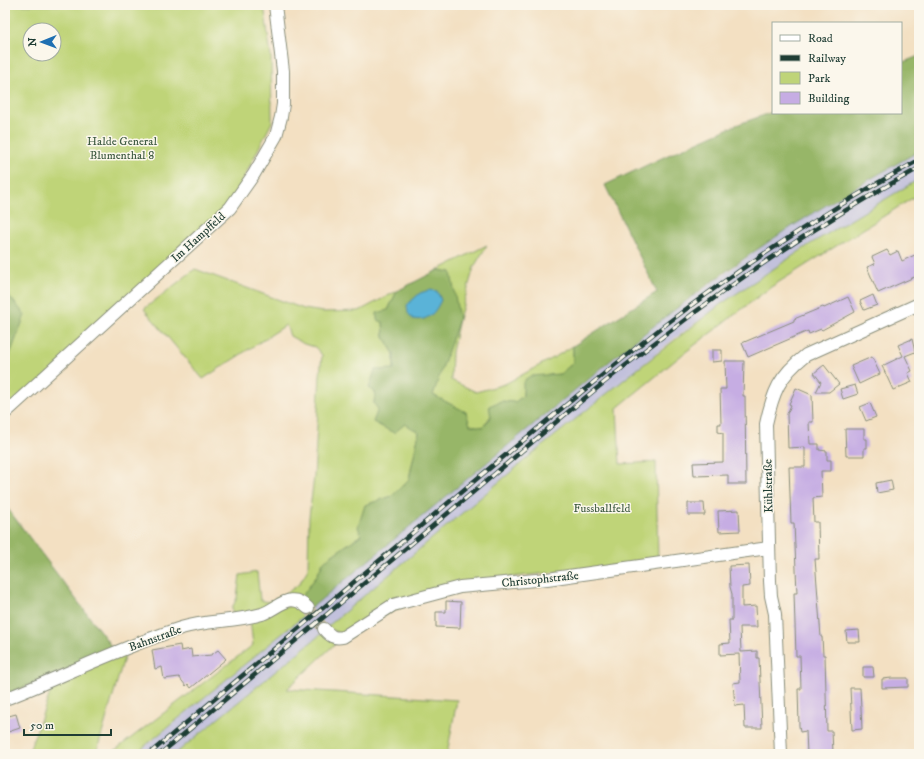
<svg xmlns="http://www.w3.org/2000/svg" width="924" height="759" viewBox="0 0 924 759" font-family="'IM FELL DW Pica',serif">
	<rect width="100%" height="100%" fill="#fbf7ec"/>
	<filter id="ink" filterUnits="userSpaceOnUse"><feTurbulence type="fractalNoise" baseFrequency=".025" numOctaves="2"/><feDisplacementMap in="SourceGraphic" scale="8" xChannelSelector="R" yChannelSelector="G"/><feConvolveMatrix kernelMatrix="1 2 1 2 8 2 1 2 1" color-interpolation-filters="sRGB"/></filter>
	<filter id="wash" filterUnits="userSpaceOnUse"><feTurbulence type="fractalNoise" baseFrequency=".012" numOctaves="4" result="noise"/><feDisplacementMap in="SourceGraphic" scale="16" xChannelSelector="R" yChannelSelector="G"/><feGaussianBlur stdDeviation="0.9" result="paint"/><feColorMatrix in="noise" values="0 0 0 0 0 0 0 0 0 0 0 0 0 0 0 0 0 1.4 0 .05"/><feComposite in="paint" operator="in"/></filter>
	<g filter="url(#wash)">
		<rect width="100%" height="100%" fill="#f3e0c2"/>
		<path fill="#c2c1dc" d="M919 151V179L812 243 721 304 674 339 531 455 327 627 321 634 175 754H136L305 615 311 608 379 551 661 320 753 253 798 222Z"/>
		<path fill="#bfd478" stroke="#6f8856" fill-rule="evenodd" d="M5 5H264L271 57 272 122 230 205 5 414ZM30 30H54V54H30Z
			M919 179V194L771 287 683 354 617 408 620 464 656 462 658 561 476 581 434 592 342 635 327 627 531 455 630 375 721 304 812 243Z
			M487 245 474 267 459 319 452 352 451 380 476 392 505 384 555 357 573 346V363L560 374 546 376 523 391V396L515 403 501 401 483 427 470 425 433 395 442 365 451 272 438 270Z
			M195 269 304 309 323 312 359 311 397 291 383 321 384 337 394 354V370L375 392 374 404 419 432 409 479 392 496 365 505 361 535 324 561 316 577 300 599 261 611 233 616 232 608 237 598 240 575 257 572 260 600 268 602 284 595 299 584 308 569 309 517 314 477 320 375 322 355 315 347 304 344 290 336 286 325 203 379 144 309Z
			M297 606 305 615 135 754H110L253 645 250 619 282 607Z
			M321 634 337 642 287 689 457 700 447 754H175Z
			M126 651 96 754H28L53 685Z"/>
		<path fill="#97b668" stroke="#5b7a4e" d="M919 56V151C879 174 838 197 799 222 735 262 675 309 616 356L311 608 300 599 316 577 324 561 361 535 358 527 365 505 392 496 409 479 419 432 405 424 394 433 373 422 378 409 374 404 375 392 369 388 375 370 394 369V354L384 337 383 322 377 320V313L388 310 397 291 438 270 451 272 459 319 433 395 466 412 470 425 483 427 491 417 489 406 501 401 515 402 523 396V382L530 376 560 374 573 363V346L657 292 605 185 666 156 736 125 773 112 901 113V63Z
			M5 291 25 315 9 357 5 361Z
			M5 505 109 643 113 651 5 695Z"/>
		<path fill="#5ab3d8" stroke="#3c7886" d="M429 290 437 291 441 300C435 313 428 322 413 319L408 313 407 305 420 293Z"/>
		<g id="blocks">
			<path fill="#c6ade3" d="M887 250 890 255 898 251 902 261 919 253V275L878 293 867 267 875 264 872 257Z
				M873 295 877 305 864 310 860 301Z
				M848 297 855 312 822 330 821 329 809 334 808 331 748 357 742 343 794 321V319L823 307 824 308Z
				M912 339 915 352 905 356 912 371 908 373 912 382 893 390 882 366 903 356 898 345Z
				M712 350H722V361L712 362Z
				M872 357 880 374 859 384 851 366Z
				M725 361H744L743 396H745L746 484H728V475L694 476 693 463 723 462V433L718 432V424H721L720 389H726Z
				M824 365 839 384 829 392H816L821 382 814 373Z
				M855 385 858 394 843 399 840 389Z
				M796 388 812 395 813 422H809L810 444H819V450L827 451V460H831V471H821L822 497 813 498 814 522H818L819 559H815L821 637H822L823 655H825L827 731H832L833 753 829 754H807L806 731 800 732 799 726 798 689H801L800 656H796L794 593H797L794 523H791L789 467H805V447L788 448 787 414 791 405 789 404Z
				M870 403 876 417 866 421 860 407Z
				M845 429H864V439H867V448H864V456H846Z
				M891 480 893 490 877 493 876 483Z
				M688 503H704L705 515H688Z
				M739 510 740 531 719 532 718 511Z
				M749 565 750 586 742 587V607L756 606 757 627H740L741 652 757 651V658H759L762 728H745L744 705 735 706 734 694 733 683 740 682 739 654 720 655V644L730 643 729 620H732V594L730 587 729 566Z
				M446 601 461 602 460 628 436 627V612H446Z
				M859 630 860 642H847L846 631Z
				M180 645 181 651 191 649 192 657 211 655 218 650 226 659 191 688 188 684 186 686 179 677 164 679 162 667 155 669 152 650Z
				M863 667H873L874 677H863Z
				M892 678H908V687L882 688V679Z
				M850 688H860L862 729 852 730Z
				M16 714 20 728 5 733V717Z"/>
		</g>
	</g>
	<g filter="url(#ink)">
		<use href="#blocks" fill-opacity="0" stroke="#898e7b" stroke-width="1"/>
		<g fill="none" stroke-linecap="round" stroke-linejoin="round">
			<path stroke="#c9bfa6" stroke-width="12" stroke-dasharray="12 6" stroke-linecap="butt" d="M308 608 324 629"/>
			<defs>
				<path id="minor" d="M5 413 230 208 254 174 276 136 281 117 283 104V71L275 5
					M324 629C330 636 334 639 343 637L393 605 460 587 547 579 769 548
					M5 699C64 676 121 647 181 628 207 620 235 622 262 614 279 608 290 590 308 608
					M781 754 775 614 771 596 770 581 766 424C773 392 779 376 806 355L919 304"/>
			</defs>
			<use href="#minor" stroke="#898e7b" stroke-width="14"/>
			<use href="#minor" stroke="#fff" stroke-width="12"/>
			<defs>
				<path id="rail" d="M149 754C259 662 369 570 479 477 541 426 602 374 665 325 745 264 830 208 919 160
					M160 754C266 665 372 577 478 488 541 435 603 381 669 332 748 271 831 216 919 168"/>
			</defs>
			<use href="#rail" stroke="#1f3d34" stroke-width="4.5"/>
			<use href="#rail" stroke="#fbf7ec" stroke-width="3" stroke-dasharray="9" stroke-linecap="butt"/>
		</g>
	</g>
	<g text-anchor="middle" stroke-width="3" stroke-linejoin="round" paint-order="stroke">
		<g font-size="12" fill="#3f5b42" stroke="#fbf7ec">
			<text x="122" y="145">Halde General<tspan x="122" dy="14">Blumenthal 8</tspan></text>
			<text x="602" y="512">Fussballfeld</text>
		</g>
		<g font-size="12" fill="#1f3d34" stroke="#fbf7ec">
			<text transform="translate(198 237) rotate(-42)" y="4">Im Hampffeld</text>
			<text transform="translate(768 486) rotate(-91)" y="4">Kühlstraße</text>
			<text transform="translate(540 579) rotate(-6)" y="4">Christophstraße</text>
			<text transform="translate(155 638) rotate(-20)" y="4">Bahnstraße</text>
		</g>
	</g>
	<rect width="924" height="759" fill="none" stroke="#fbf7ec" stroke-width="20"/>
	<rect x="772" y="22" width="130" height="92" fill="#fbf7ec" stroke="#a3ada2"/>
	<rect x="780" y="35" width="20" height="6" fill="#ffffff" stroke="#a3ada2"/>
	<text x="808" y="42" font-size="12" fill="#1f3d34">Road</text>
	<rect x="780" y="55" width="20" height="6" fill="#1f3d34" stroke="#a3ada2"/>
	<text x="808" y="62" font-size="12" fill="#1f3d34">Railway</text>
	<rect x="780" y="72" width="20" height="12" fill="#bfd478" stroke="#a3ada2"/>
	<text x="808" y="82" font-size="12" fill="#1f3d34">Park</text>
	<rect x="780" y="92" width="20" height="12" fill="#c6ade3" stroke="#a3ada2"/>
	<text x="808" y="102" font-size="12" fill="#1f3d34">Building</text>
	<g transform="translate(42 42) rotate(269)"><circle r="19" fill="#fbf7ec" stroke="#a3ada2"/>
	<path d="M0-3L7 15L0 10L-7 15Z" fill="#1f6fb2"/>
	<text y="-6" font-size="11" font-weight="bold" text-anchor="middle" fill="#1f3d34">N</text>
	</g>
	<path d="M24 729v6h87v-6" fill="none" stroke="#1f3d34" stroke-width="2"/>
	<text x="30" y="729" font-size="12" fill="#1f3d34" stroke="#fbf7ec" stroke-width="3" paint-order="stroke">50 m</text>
</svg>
